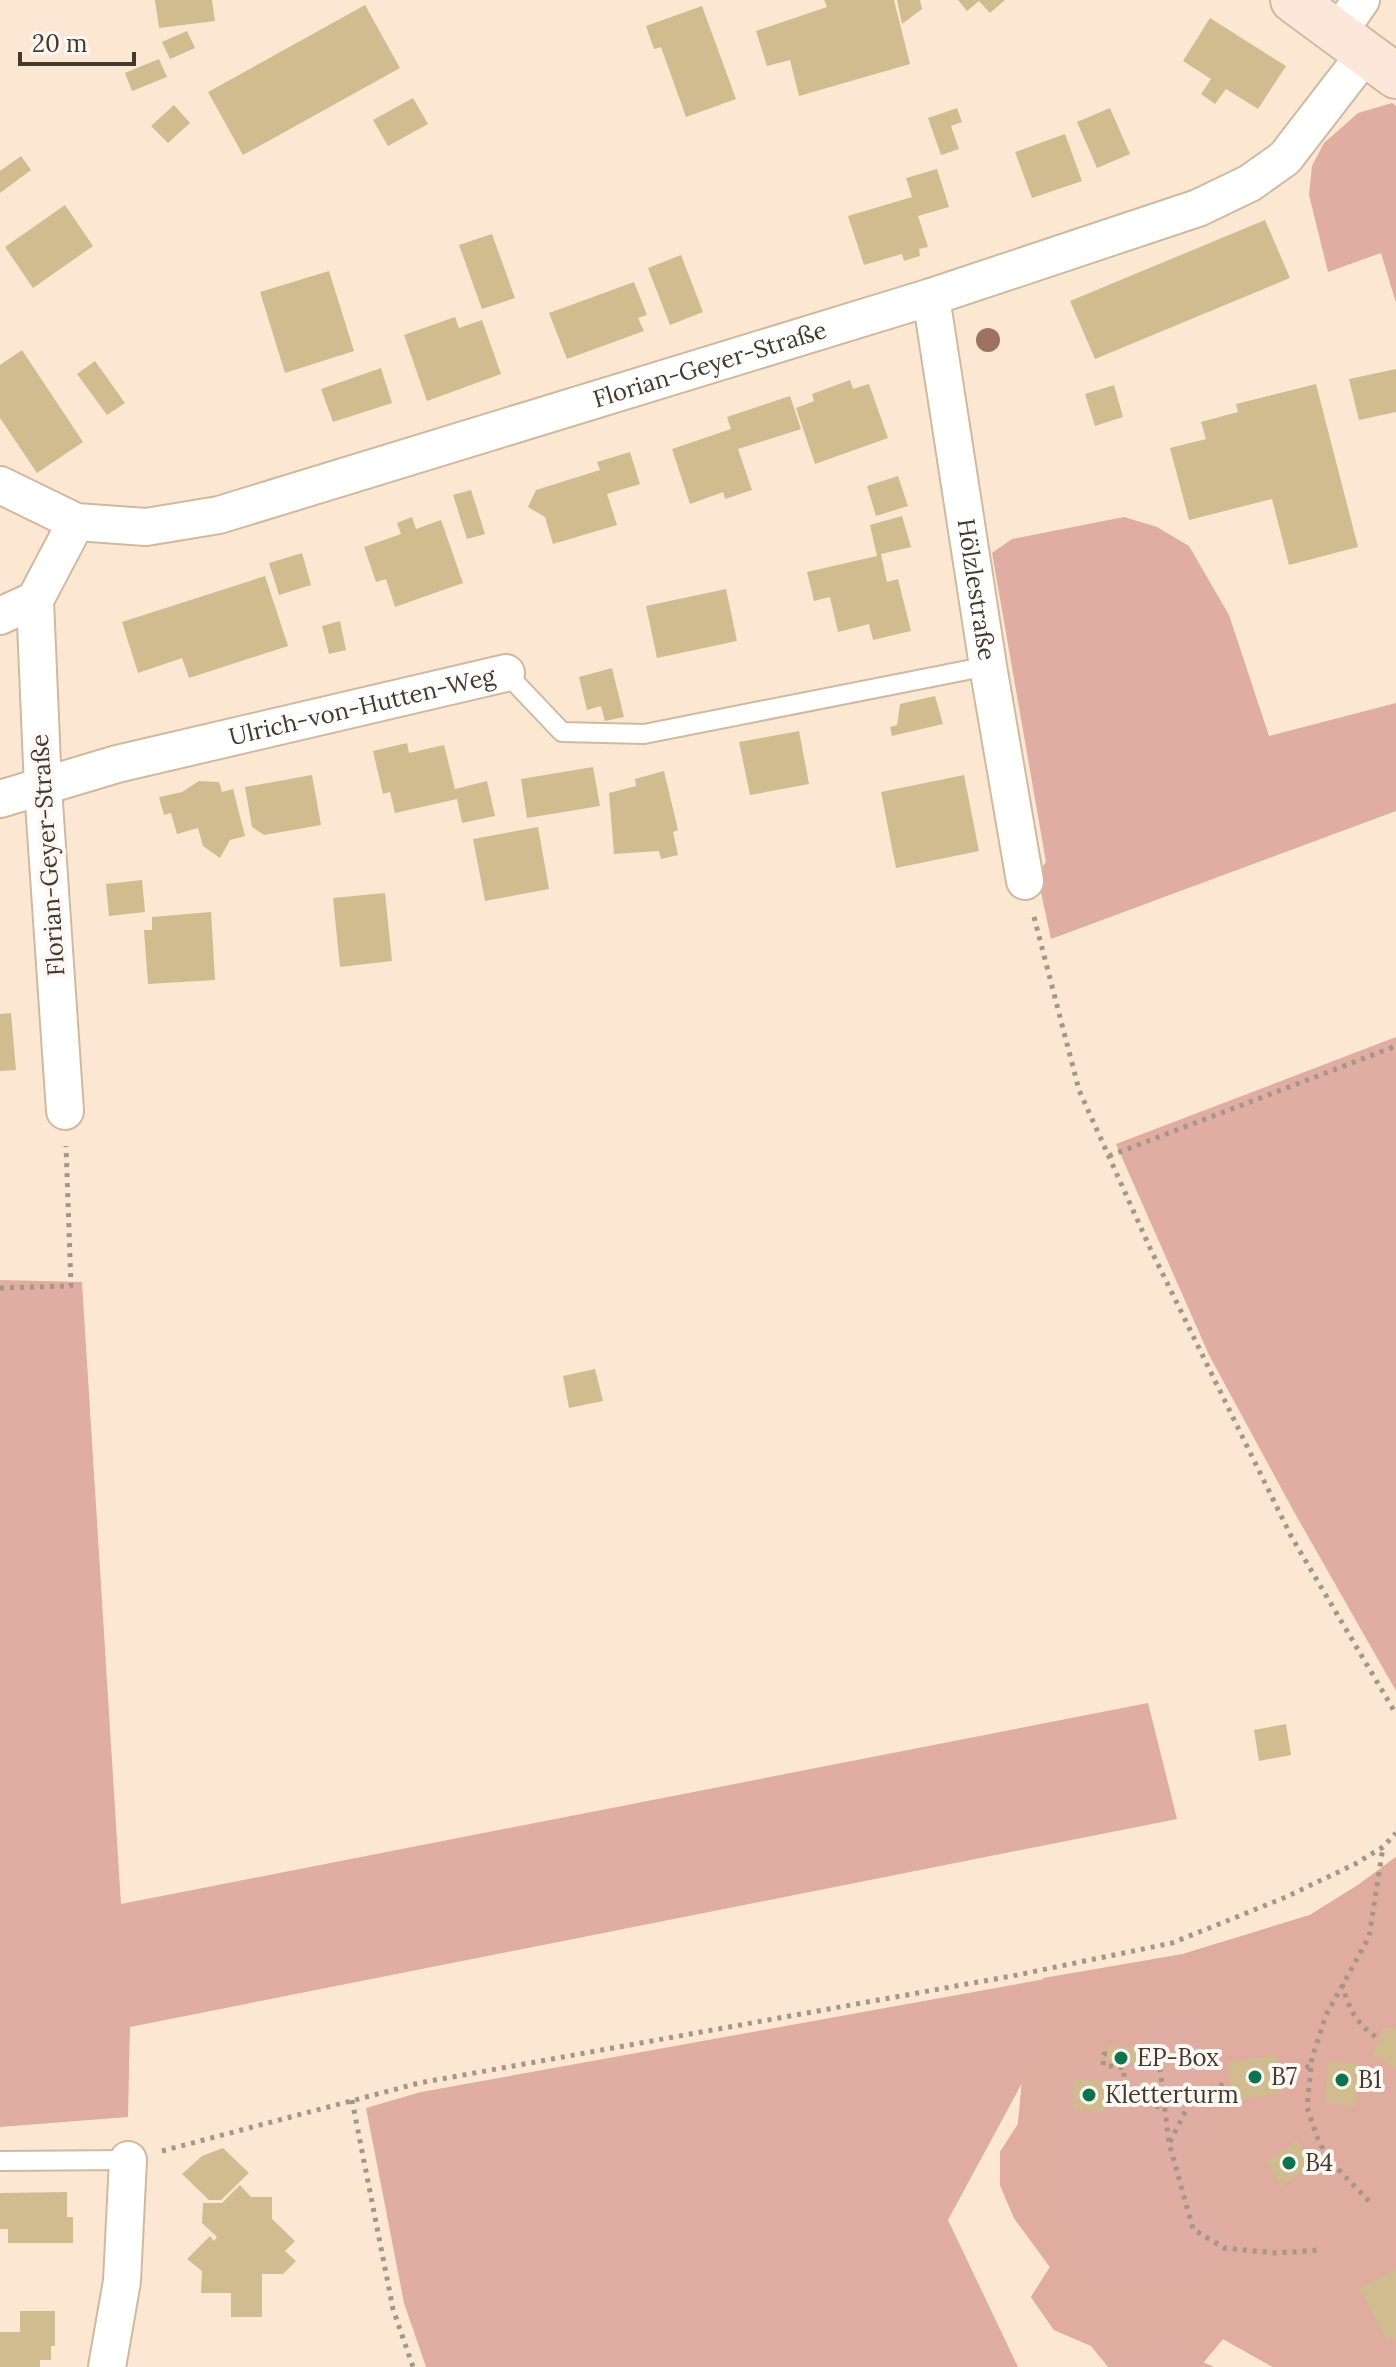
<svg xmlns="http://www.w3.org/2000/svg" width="1396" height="2367" viewBox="0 0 1396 2367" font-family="Lora,serif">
	<rect width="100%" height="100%" fill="#fce8d2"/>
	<path fill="#dfada1" d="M1392 103 1396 106V303L1381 253 1328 272 1309 195 1312 166 1324 143 1358 113Z
		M1124 517 1157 527 1189 546 1229 615 1269 736 1396 703V811L1051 939 1037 874 1046 862 992 553 1012 539Z
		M1396 1037V1691L1293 1510 1209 1355 1116 1144Z
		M0 1280 82 1282 121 1904 1148 1703 1177 1819 130 2027 128 2117 0 2127Z
		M1396 1857V2367H1273L1223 2339 1203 2362 1214 2367H1108L1091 2346 1054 2330 1031 2297 1050 2267 1014 2218 1000 2185V2152L1018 2124 1022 2083 948 2220 1018 2367H426L404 2303 366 2108 421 2092 1183 1954 1310 1915 1358 1885Z"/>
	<path fill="#e1aca0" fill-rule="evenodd" d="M1396 1857V2367H1273L1223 2339 1203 2363 1165 2331 1151 2354 1122 2358 1054 2330 1031 2297 1050 2267 1014 2218 1000 2185V2152L1018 2124 1022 2080 1040 2033 1043 1978 1183 1954 1310 1915 1358 1885ZM1193 2024 1212 2135 1180 2144C1192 2182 1196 2213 1228 2239L1218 2256 1199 2264 1191 2293 1156 2281 1089 2280 1058 2209 1049 2164 1070 2059 1107 2061 1108 2046 1136 2048 1135 2063 1142 2033 1172 2025Z"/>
	<path fill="#d0bc8e" d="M155 0H212L215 21 159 28Z
		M824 0H894L910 64 799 96 790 60 767 66 756 31 827 7Z
		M897 0H920L922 9 902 24Z
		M958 0H1005L990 13 979 1 967 11Z
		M365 5 400 68 243 155 208 92Z
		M702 6 736 99 686 117 661 47 654 49 646 26Z
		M1210 18 1286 66 1258 109 1226 89 1215 104 1201 94 1211 79 1183 61Z
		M187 31 195 48 170 59 162 42Z
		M159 59 167 77 132 91 125 73Z
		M413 98 428 124 388 146 373 120Z
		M174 105 190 123 168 143 151 126Z
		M957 108 962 122 951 126 959 149 941 155 928 118Z
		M1110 108 1130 154 1097 168 1077 122Z
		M1065 134 1082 181 1032 198 1015 152Z
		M21 156 31 170 0 193V171Z
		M937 169 949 207 918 216 928 247 919 249 920 256 904 261 902 254 864 265 848 216 912 197 906 178Z
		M65 205 93 246 33 288 5 247Z
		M1265 220 1290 278 1095 359 1070 301Z
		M492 234 515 298 482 309 459 245Z
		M681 255 703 312 670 325 648 268Z
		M329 271 354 351 285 373 260 292Z
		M634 282 647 315 638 318 644 331 567 359 549 313Z
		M455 317 459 328 482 320 501 374 427 401 404 335Z
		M22 350 83 442 37 473 0 418V365Z
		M95 361 125 403 107 415 77 374Z
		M381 368 392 403 333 422 321 389Z
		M1396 369V412L1359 420 1349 379Z
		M850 380 853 389 869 384 888 438 815 464 796 408 814 401 812 394Z
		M1316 384 1358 547 1289 565 1272 499 1189 520 1170 448 1206 439 1201 422 1238 412 1236 404Z
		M1114 385 1123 417 1095 426 1085 394Z
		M790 396 801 429 738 449 752 490 725 499 723 492 690 504 672 449 731 429 727 417Z
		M630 452 640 484 607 494 617 525 553 544 545 517 528 507 536 490 600 470 597 462Z
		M898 476 908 506 876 516 867 486Z
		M471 490 485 534 467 539 453 495Z
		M902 516 911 547 881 554 887 582 898 579 911 631 873 640 869 624 838 632 830 597 814 601 807 572 877 556 870 525Z
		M412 517 416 529 441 520 463 583 395 607 386 579 376 582 364 547 401 534 397 523Z
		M302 553 311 585 279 595 269 563Z
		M265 576 288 646 189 678 182 658 138 673 122 622Z
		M726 589 737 641 657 658 646 606Z
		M340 621 346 650 329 654 322 626Z
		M612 668 624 717 605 721 601 706 587 710 579 677Z
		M935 696 943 724 892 736 890 727 897 725 900 704Z
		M799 731 809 784 750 795 739 742Z
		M407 743 409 753 444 745 455 789 487 781 495 816 462 823 457 799 395 813 390 792 383 794 373 751Z
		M593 767 600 806 527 818 521 779Z
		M664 771 678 830 673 832 678 855 661 859 659 851 614 854 609 793 636 786 635 779Z
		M312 775 321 825 264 835 252 827 245 787Z
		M964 775 979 851 896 868 881 792Z
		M199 781 219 782 222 792 233 789 245 836 230 840 220 858 203 846 198 828 177 834 171 813 164 815 159 797 182 792Z
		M538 827 549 889 485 901 473 839Z
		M142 880 145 912 109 916 106 884Z
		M385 893 392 961 340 967 333 898Z
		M211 912 215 980 148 984 144 930H152V917Z
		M11 1013 16 1070 0 1071V1014Z
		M595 1369 603 1401 569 1408 563 1376Z
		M1286 1724 1291 1755 1259 1761 1254 1730Z
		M1384 2027 1396 2028V2069L1373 2055Z
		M1108 2046 1136 2048 1135 2063 1107 2061Z
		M1277 2055 1283 2093 1233 2101 1227 2063Z
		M1328 2061 1359 2064 1356 2106 1325 2103Z
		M1074 2080 1105 2081 1103 2111 1073 2110Z
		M1297 2141 1313 2165 1281 2186 1266 2162Z
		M223 2148 249 2173 221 2200H209L182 2174 202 2156Z
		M240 2185 251 2197H272V2219L295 2241 285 2251 296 2261 283 2274H262V2317H231V2293H201L202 2271 187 2259 210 2236 214 2241 217 2237 202 2223 203 2203H222Z
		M67 2192V2217H73V2243H8V2229H0V2193Z
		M1396 2269V2343L1392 2335 1386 2339 1359 2288Z
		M20 2311H55V2346H51V2360H40V2367H0V2332H20Z"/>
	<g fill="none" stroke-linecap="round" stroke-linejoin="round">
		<defs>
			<path id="lane" d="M506 673 562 732 644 734 988 666
				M0 2161 128 2160"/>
			<g id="street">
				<path d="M1338 33 1361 0"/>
				<path id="s1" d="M931 297 988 666 1025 881"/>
				<path id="s2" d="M0 485 76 522 146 527 219 515 931 297 1198 208 1250 183 1285 158 1366 53"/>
				<path d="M0 616 35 600"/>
				<path id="s3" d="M0 799 117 764 506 673"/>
				<path d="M65 1111 43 788 35 600 76 522"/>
				<path d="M107 2367 122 2281 128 2160"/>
			</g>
			<path id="secondary" d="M1293 0 1396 76"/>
		</defs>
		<use href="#lane" stroke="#d1b99f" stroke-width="22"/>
		<use href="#street" stroke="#d1b99f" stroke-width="40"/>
		<use href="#secondary" stroke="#d1b99f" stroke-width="48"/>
		<path stroke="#a59685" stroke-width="5" stroke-dasharray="4 6" stroke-linecap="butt" d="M1034 917 1079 1090 1150 1248 1291 1536 1396 1714
			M1109 1156 1396 1046
			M0 1288 71 1286 66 1146
			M1342 1984C1349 2009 1356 2024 1379 2039
			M1107 2054H1104L1103 2065 1124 2068V2101L1166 2108
			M1160 2068 1169 2143 1193 2229 1224 2248 1276 2253 1321 2250
			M1286 2072 1311 2066
			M352 2100 393 2309 413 2367
			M1170 2142 1193 2096 1224 2084
			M162 2151 419 2083 1017 1975 1172 1943 1286 1897 1355 1864 1383 1847 1396 1833
			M1369 2201 1328 2159 1317 2137 1307 2107 1312 2058 1326 2015 1369 1937 1383 1847"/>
		<use href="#lane" stroke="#fff" stroke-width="18"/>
		<use href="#street" stroke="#fff" stroke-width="36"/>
		<use href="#secondary" stroke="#fce7da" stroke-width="44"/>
	</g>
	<circle fill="#9e7262" cx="988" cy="340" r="12"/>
	<g fill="#0c744c" stroke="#fdf8f3" stroke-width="3">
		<circle cx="1121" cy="2058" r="8"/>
		<circle cx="1255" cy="2077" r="8"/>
		<circle cx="1342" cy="2080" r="8"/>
		<circle cx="1089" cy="2095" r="8"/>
		<circle cx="1289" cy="2163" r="8"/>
	</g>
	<g text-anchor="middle" stroke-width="8" stroke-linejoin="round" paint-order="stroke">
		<g font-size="24" fill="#43392e" stroke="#fdf8f3">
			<text dy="8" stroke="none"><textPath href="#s2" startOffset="742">Florian-Geyer-Straße</textPath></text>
			<text dy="8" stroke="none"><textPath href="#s1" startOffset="296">Hölzlestraße</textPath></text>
			<text dy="8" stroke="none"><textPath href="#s3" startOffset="374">Ulrich-von-Hutten-Weg</textPath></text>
			<text transform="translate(48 855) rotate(-94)" y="8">Florian-Geyer-Straße</text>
		</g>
		<g font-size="24" fill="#43392e" stroke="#fdf8f3" text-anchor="start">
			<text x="1137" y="2066">EP-Box</text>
			<text x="1271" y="2085">B7</text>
			<text x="1358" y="2088">B1</text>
			<text x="1105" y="2103">Kletterturm</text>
			<text x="1305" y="2171">B4</text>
		</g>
	</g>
	<path d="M20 52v12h114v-12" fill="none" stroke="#43392e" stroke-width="4"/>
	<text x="32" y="52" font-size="24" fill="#43392e" stroke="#fdf8f3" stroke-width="6" paint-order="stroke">20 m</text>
</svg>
